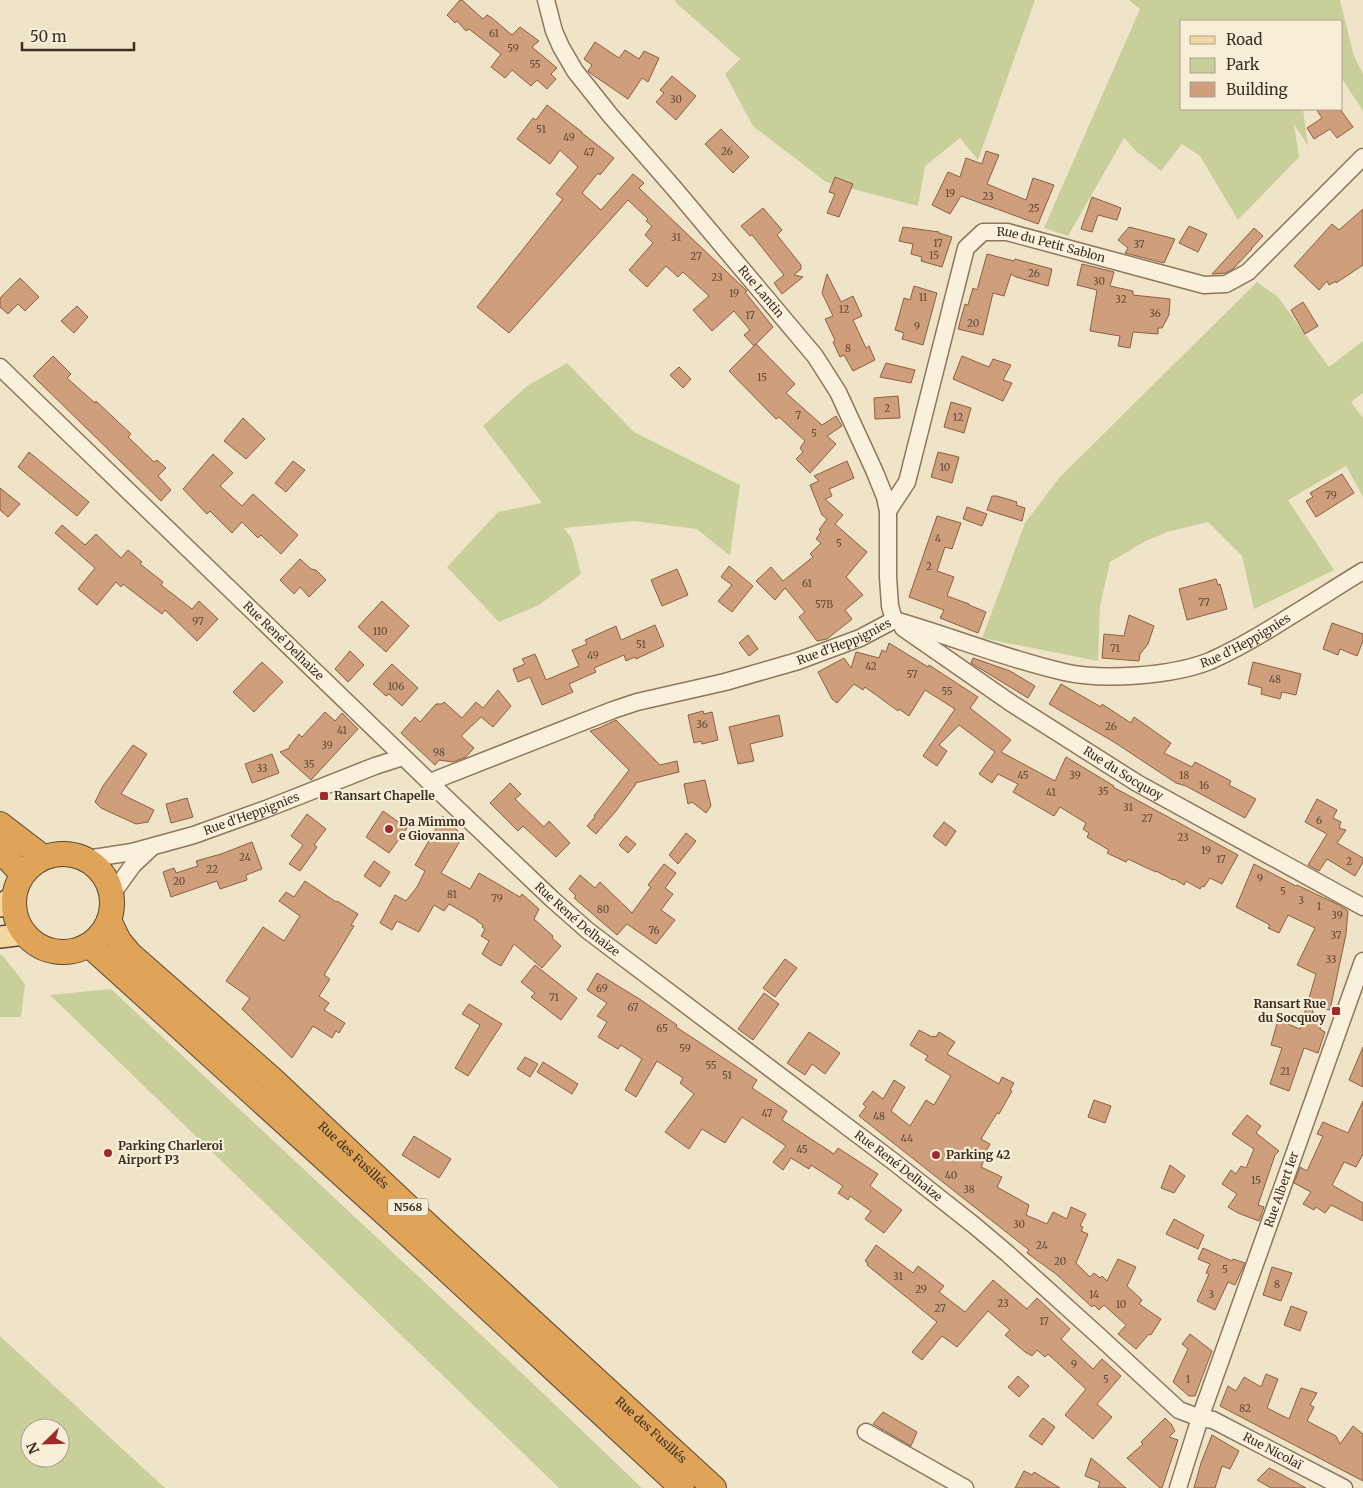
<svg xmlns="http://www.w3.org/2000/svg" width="1363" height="1488" viewBox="0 0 1363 1488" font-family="Merriweather,serif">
	<rect width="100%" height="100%" fill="#f0e4c8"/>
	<path fill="#c9cf9b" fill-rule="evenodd" d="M676 0H1035L978 160 960 138 925 166 918 206 826 182 753 126 725 74 740 59 675 2Z
		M1129 0H1340L1354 56 1363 74V111L1342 79V21H1182V109H1303L1308 146 1294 124 1299 157 1238 220 1200 156 1182 144 1161 171 1135 150 1124 138 1068 236 1044 228 1140 9Z
		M1257 282 1278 297 1329 367 1363 341V393L1351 402 1363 418V497L1346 466 1288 500 1334 570 1254 609 1242 556 1208 522 1167 532 1144 542 1110 562 1100 606 1098 661 982 638 1025 523 1060 477Z
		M567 363 634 432 740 485 730 556 697 529 634 521 564 528 572 539 581 574 539 605 499 622 447 567 498 512 542 503 483 426 527 386Z
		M0 955H2L25 984 21 1017H0Z
		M111 989 527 1378 642 1488H559L50 995Z
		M0 1336 155 1479 165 1488H0ZM30 1428H60V1458H30Z"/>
	<path fill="#cf9f7d" stroke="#8d5f41" d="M460 0H462L483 19 487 15 492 18 512 35 520 27 539 41 532 47 557 68 551 74 556 79 547 89 537 80 531 86 512 70 505 78 491 67 501 54 469 29 466 31 457 21 455 23 447 15Z
		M595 42 619 58 625 50 639 59 644 51 659 58 648 82 642 78 628 99 590 73 588 71 592 65 584 59Z
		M672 76 696 96 676 120 656 102 664 93 660 90Z
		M547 105 582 132V133L614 158 600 175 598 173 582 193 601 210 633 174 644 183 639 188 747 291 745 292 773 327 754 346 744 335 750 330 734 311 712 331 693 310 709 296 683 272 678 277 666 266 647 287 629 270 653 243 645 235 652 226 646 221 648 219 628 200 509 333 477 307 563 199 556 194 578 167 560 150 550 164 517 139 533 118 536 120Z
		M1316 109H1340L1353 127 1337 138 1330 129 1314 139 1307 128 1322 118Z
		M721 129 749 157 733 173 705 144Z
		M986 151 999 155 987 184 1026 200 1033 178 1054 185 1038 224 961 196 950 214 932 205 948 172 960 177 966 158 982 164Z
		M835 177 853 184 839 217 827 213 835 194 829 192Z
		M1092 197 1121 208 1117 220 1098 215 1092 232 1081 229Z
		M763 208 782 230 777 235 801 265V269L794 275 803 277 782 294 774 283 784 275 752 235 750 236 741 226Z
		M1363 209V265L1336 283V281L1329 285 1327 281 1319 290 1294 266 1332 224 1339 230Z
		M1189 226 1207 234 1198 252 1179 243Z
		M903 227 939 232V233L952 237 942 267 921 261 922 257 911 254 913 244 899 241Z
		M1129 227 1175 239 1164 263 1125 253 1128 248 1118 240Z
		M1254 228 1263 236 1251 249H1252L1233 269 1226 273 1212 274Z
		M987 254 1014 261 1015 259 1052 269 1048 286 1016 277 1011 274 1004 296 993 293 983 335 958 329 965 304 968 305 973 288 977 290Z
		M1082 264 1114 272 1110 286 1133 291V295L1170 299 1169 315 1162 328H1158V334L1133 332 1130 348 1118 346 1120 336 1090 331 1097 290 1077 285Z
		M827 274 841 302 853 296 862 316 853 320 866 348 869 346 875 360 853 371 844 355 840 357 833 342 835 340 825 319 833 316 822 293Z
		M20 278 39 297 25 311 18 304 8 314 0 307V298Z
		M914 286 937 293 923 345 902 339 904 333 895 330 904 298 910 300Z
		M1303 302 1318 326 1305 334 1291 310Z
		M77 306 88 317 74 333 61 321Z
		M756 344 795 384 786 393 822 425 836 416 842 426 827 436 836 444 810 473 796 459 803 452 800 448 805 441 779 417 776 419 729 371Z
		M53 356 71 374 67 378 95 403 96 401 131 434 128 437 154 462 157 460 166 468 158 476 171 490 161 501 33 376Z
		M962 356 989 367 993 359 1011 365 1003 380 1012 383 1003 401 953 379Z
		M886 363 915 370 911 383 880 377Z
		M679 367 691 379 683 388 670 375Z
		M898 396 900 418 875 419 874 398Z
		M951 402 971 408 964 433 944 427Z
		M243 418 265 439 246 459 224 441Z
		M29 452 89 502 77 516 18 467Z
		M938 452 959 457 952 483 931 477Z
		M213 454 233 473 220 486 242 506 253 494 298 535 281 554 261 535 258 538 242 522 232 533 210 511 207 514 183 489Z
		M293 461 305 470 286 492 275 483Z
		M847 461 854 478 829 489 832 496 825 499 843 515 835 524 867 552 846 577 863 595 845 610 852 619 827 639 817 641 799 617 805 612 785 588 775 600 756 581 771 567 783 581 813 557 810 554 821 543 816 539 821 532 819 530 827 519 822 515 810 485 819 481 814 476Z
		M1342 474 1354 493 1316 517 1306 501 1313 497 1310 493Z
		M0 488 20 504 8 517 0 510Z
		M992 496H997L1017 502 1016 505 1025 508 1022 521 987 510Z
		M967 507 987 514 982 526 963 519Z
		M937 516 961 523 952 549 945 547 937 571 954 577 947 596 969 604V605L986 612 978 633 940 618 944 610 909 597Z
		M62 525 85 545 96 534 121 558 128 550 142 562 140 564 163 582 161 585 192 609 199 601 218 619 197 641 165 610 162 614 123 584 121 587 116 582 97 605 78 589 95 568 55 533Z
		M300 559 311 569 316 570 326 580 309 597 300 587 294 594 280 580Z
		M729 566 753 586 732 612 718 601 732 585 721 577Z
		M677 569 688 595 662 606 651 580Z
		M1216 579 1218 585 1220 584 1227 609 1187 620 1179 589Z
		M382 601 409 626 386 652 358 627Z
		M1129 615 1154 626 1148 644 1140 654 1139 661 1102 658 1104 634 1124 636Z
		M1332 623 1363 634V641L1357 656 1340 649 1338 655 1323 649Z
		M655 625 664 646 636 659 635 657 626 661 624 655 594 668 596 672 569 684 573 692 542 705 530 677 518 682 513 669 525 664 522 659 535 654 546 680 579 666 572 650 587 644 585 640 616 626 621 640Z
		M748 635 758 649 749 656 739 643Z
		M889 643 928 667 929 665 978 697 970 708 1011 740 1001 752 1055 781 1066 757 1114 786 1113 787 1238 855 1222 884 1210 878 1204 887 1202 886 1200 889 1186 881 1184 885 1174 879 1173 880 1156 871V872L1147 868 1128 859 1126 862 1107 853 1109 850 1087 837 1089 833 1083 829 1086 823 1060 807 1054 816 1013 792 1018 784 998 774 992 783 979 774 995 752 959 725 939 745 947 751 937 766 923 756 955 709 925 690 909 716 899 709 898 711 865 687 863 690 854 684 837 703 832 699 818 672 844 658 851 668 856 652 879 658 882 650 886 652Z
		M350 651 364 665 348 682 335 669Z
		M973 658 1010 671 1035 686 1028 698 971 663Z
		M262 662 283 682 254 712 233 692Z
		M1253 662 1301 674 1296 695 1282 692 1280 699 1261 694 1262 688 1248 684Z
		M392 664 418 688 402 706 389 694 386 696 373 684Z
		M1061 684 1101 707 1102 704 1131 723 1134 717 1171 743 1164 753 1192 767 1195 762 1231 781 1229 785 1256 799 1245 818 1186 786 1176 783 1114 742 1049 704Z
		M498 690 511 706 493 727 481 717 461 736 474 748 466 757 453 762 439 760 435 765 401 733 415 717 420 722 436 704H442L444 702 462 718 476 702 483 708Z
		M703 711 704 714 712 712 718 740 702 744 701 741 694 743 688 715Z
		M325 712 335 721 342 713 358 729 311 780 280 752 290 748 289 747 299 734 302 737Z
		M779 715 783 736 750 744 754 761 738 764 729 727Z
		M616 720 660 765 677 761 679 772 635 783 636 784 616 811 596 834 587 826 595 817 594 816 629 770 590 731 599 728Z
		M133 745 147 754 121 794 154 810 148 822 136 824 101 808 95 802 103 786Z
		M272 754 279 773 252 783 245 764Z
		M705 780 711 806 706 813 692 802 688 804 684 784Z
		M510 783 521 794 515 799 544 827 549 821 570 843 556 857 523 826 518 831 490 803Z
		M187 798 193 817 171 823 166 804Z
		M1317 799 1337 810 1333 818 1341 822 1339 828 1346 830 1337 843 1363 858V862L1355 876 1327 859 1319 871 1308 865 1327 834 1305 822Z
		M383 811 407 828 389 853 366 837Z
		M307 814 326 829 314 845 317 847 300 871 289 864 303 845 291 836Z
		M443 816 463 836 441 873 470 889 479 873 520 897 522 894 539 909 534 919 553 936 552 938 561 946 542 968 514 944 501 966 492 961 482 954 489 941 481 936 485 929 482 927 483 925 477 921V920L449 904 444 911 434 905 419 932 397 921 392 930 380 923 395 895 406 901 417 887 425 871 415 865Z
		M944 822 956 831 946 846 933 836Z
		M686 833 696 841 678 864 669 855Z
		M626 836 636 844 628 853 619 845Z
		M252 842 262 869 246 875 247 880 220 889 217 881 171 897 163 872 174 868 176 873 198 866 196 861 221 854Z
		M374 861 390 872 380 887 364 876Z
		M664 864 676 873 665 888 673 894 661 910 675 920 656 944 627 924 617 935 574 898 576 896 569 889 580 875 595 888 600 882 632 913 651 887 648 885Z
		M1254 864 1296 886 1297 885 1339 905 1348 911 1346 934 1330 1010 1310 1005 1321 1030 1325 1032 1318 1053 1304 1048 1289 1091 1270 1084 1282 1048 1271 1045 1278 1020 1300 1029 1316 974 1297 965 1315 928 1288 915 1279 933 1268 928 1270 925 1236 907Z
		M305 881 336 902 337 901 358 914 351 925 354 926 324 975 330 979 319 996 329 1003 324 1010 345 1023 339 1033 336 1031 332 1038 313 1026 292 1058 242 1009 250 998 226 981 263 927 284 941 300 916 279 901 286 892 294 897Z
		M785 959 797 968 775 997 763 988Z
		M535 965 577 998 561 1020 531 997 535 993 521 982Z
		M597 973 641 1000 677 1025 676 1027 757 1080 752 1088 787 1111 782 1120 834 1154 838 1148 878 1174 870 1186 902 1210 884 1233 865 1219 871 1211 850 1196 848 1200 838 1193 843 1186 811 1165 809 1169 791 1158 783 1170 773 1162 786 1146 742 1117 725 1143 702 1129 689 1149 665 1132 694 1094 680 1083 683 1078 657 1061 636 1097 625 1090 642 1059 621 1045 618 1049 598 1037 607 1022 597 1016 607 1003 587 990Z
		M764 993 779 1004 753 1040 738 1029Z
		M469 1004 502 1024 468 1076 455 1068 480 1025 462 1014Z
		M919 1030 932 1037 933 1036 936 1037 939 1032 955 1042 947 1054 999 1084 1002 1077 1014 1083 1010 1090 1012 1091 999 1114 997 1113 981 1139 990 1144 983 1157 985 1158 981 1167 1002 1177 997 1187 1029 1205 1026 1215 1047 1224 1053 1212 1067 1219 1071 1207 1086 1214 1080 1226 1083 1227 1081 1231 1088 1234 1076 1263 1090 1277 1094 1273 1100 1278 1102 1276 1107 1281 1118 1259 1136 1267 1127 1286 1142 1300 1139 1304 1161 1319 1151 1335 1149 1334 1136 1349 1118 1334 1126 1325 1104 1305 1099 1310 1094 1305 1092 1307 1056 1274 1027 1253 1029 1250 859 1116 866 1107 863 1104 873 1091 883 1099 894 1080 905 1087 891 1111 910 1126 926 1100 934 1105 951 1076 925 1060 928 1056 910 1045Z
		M809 1032 840 1053 825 1074 812 1064 805 1075 787 1063Z
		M1363 1047V1087L1349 1080Z
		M525 1057 538 1064 530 1077 517 1069Z
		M543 1062 578 1084 572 1094 537 1072Z
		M1094 1100 1111 1106 1105 1123 1088 1117Z
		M1363 1101V1154L1356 1167 1344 1162 1332 1185 1363 1203V1221L1331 1205 1325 1213 1316 1207 1314 1210 1303 1204 1311 1192 1294 1183 1300 1167 1307 1171 1323 1136 1317 1134 1323 1122 1348 1133Z
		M1247 1115 1261 1126 1256 1133 1279 1151 1275 1155 1258 1205 1264 1207 1259 1221 1238 1213 1228 1207 1237 1194 1222 1184 1231 1170 1236 1174 1241 1166 1246 1168 1254 1149 1232 1134Z
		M414 1136 451 1159 439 1178 402 1155Z
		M1170 1165 1185 1176 1174 1193 1161 1188Z
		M1174 1219 1204 1235 1198 1249 1166 1234Z
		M876 1245 913 1273 918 1266 944 1286 939 1292 965 1312 993 1280 1027 1309 1037 1298 1070 1329 1061 1339 1093 1369 1102 1359 1121 1376 1097 1404 1112 1417 1093 1439 1065 1415 1086 1389 1048 1354 1045 1357 1037 1350 1032 1356 1025 1352 1005 1335 1010 1330 988 1311 957 1347 942 1336 922 1360 912 1352 937 1322 867 1265 868 1263 865 1261Z
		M1203 1248 1232 1261 1233 1259 1245 1263 1235 1285 1228 1282 1215 1310 1197 1301 1209 1274 1206 1273 1210 1264 1198 1259Z
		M1272 1267 1292 1273 1281 1301 1263 1295Z
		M1291 1306 1307 1312 1300 1331 1284 1325Z
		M1190 1334 1212 1351 1195 1396H1189L1173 1382 1188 1349 1182 1344Z
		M1266 1374 1278 1379 1267 1408 1289 1419 1301 1388 1317 1393 1310 1405 1314 1407 1307 1421 1336 1436 1340 1444 1353 1426 1363 1434V1481L1220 1406 1228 1386 1236 1391 1244 1377 1261 1387Z
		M1018 1376 1029 1386 1019 1397 1008 1387Z
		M883 1412 917 1432 911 1446 873 1424Z
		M1043 1418 1055 1427 1042 1445 1029 1436Z
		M1165 1418 1172 1425V1426L1175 1431 1169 1437 1178 1440 1162 1488H1160L1127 1458 1143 1444 1141 1442Z
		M1212 1435 1239 1451 1230 1469 1222 1466 1215 1488H1194L1201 1463Z
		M1091 1458 1102 1467 1126 1488H1098L1100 1482 1085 1476Z
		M1269 1468 1277 1472 1306 1488H1271L1257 1480Z
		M1024 1471 1032 1475 1034 1472 1060 1488H1015Z"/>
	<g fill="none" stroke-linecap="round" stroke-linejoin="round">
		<defs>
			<g id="minor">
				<path id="s1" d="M546 0 554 31 561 47 575 71 610 115 673 187 815 356 838 392 874 470 885 497 888 511V577L890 606 894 620"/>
				<path id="s2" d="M0 367 446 798 552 899 587 930 894 1162 975 1226 1008 1254 1101 1338 1179 1410 1200 1418 1213 1420 1344 1488"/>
				<path id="s3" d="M888 511 907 482 966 248 983 232H1007L1204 285 1226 284 1248 272 1363 157"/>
				<path id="s4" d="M903 628 1011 703 1137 783 1363 907"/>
				<path id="s5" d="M430 782 613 710 637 702 725 682 798 661 860 638 894 620C951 636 1006 659 1064 672 1103 681 1172 676 1210 661 1237 649 1264 633 1289 617 1314 602 1338 586 1363 571"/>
				<path id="s6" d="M87 859 132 852 194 835 266 809 375 766 403 757"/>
				<path d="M112 894 133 865 151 848"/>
				<path d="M866 1432 965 1488"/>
				<path id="s7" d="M1178 1488 1200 1418 1363 961"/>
			</g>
			<path id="major" d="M0 906 14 896
				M0 937 24 934"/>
			<g id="highway">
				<path d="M0 824 43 857"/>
				<path d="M0 850 22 874"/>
				<circle cx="63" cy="903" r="49"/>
				<path id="s8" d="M109 920 119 941 130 954 271 1078 434 1231 714 1488"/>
				<path d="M89 945 422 1247 682 1488"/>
			</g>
		</defs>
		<use href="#minor" stroke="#8d765c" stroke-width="19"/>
		<use href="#major" stroke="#5b4430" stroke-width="24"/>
		<use href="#highway" stroke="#5b4430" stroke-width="26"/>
		<use href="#minor" stroke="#faf1dc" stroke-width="16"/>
		<use href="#major" stroke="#f3d9a0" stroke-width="21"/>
		<use href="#highway" stroke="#e0a458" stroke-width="24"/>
	</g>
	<g fill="#9e2a2b" stroke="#f7eed8" stroke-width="2">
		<rect x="319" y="791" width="10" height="10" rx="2.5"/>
		<circle cx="389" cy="829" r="5"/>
		<rect x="1331" y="1006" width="10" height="10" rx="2.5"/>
		<circle cx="108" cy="1153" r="5"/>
		<circle cx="936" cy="1155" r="5"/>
	</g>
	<g text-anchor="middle" stroke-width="4.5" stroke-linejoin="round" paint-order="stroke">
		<g font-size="10" fill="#624a37">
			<text x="494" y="37">61</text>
			<text x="513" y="52">59</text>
			<text x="535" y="68">55</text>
			<text x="676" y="103">30</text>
			<text x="541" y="133">51</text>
			<text x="569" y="141">49</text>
			<text x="727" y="155">26</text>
			<text x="589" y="156">47</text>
			<text x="950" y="197">19</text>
			<text x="988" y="200">23</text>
			<text x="1034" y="212">25</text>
			<text x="676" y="241">31</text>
			<text x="938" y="247">17</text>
			<text x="1139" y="248">37</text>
			<text x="934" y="259">15</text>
			<text x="696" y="260">27</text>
			<text x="1034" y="277">26</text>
			<text x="717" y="281">23</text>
			<text x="1099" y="285">30</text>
			<text x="734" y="297">19</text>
			<text x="923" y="301">11</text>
			<text x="1121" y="303">32</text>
			<text x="844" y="313">12</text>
			<text x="1155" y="317">36</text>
			<text x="750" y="319">17</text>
			<text x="973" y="327">20</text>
			<text x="917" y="330">9</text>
			<text x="848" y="352">8</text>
			<text x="762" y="381">15</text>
			<text x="887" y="412">2</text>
			<text x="798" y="419">7</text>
			<text x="958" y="421">12</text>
			<text x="814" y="437">5</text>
			<text x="945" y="471">10</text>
			<text x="1331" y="499">79</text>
			<text x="938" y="542">4</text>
			<text x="839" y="547">5</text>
			<text x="929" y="570">2</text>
			<text x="807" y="587">61</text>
			<text x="1204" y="606">77</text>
			<text x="824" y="608">57B</text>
			<text x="198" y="625">97</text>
			<text x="380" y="635">110</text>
			<text x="641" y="648">51</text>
			<text x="1115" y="652">71</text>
			<text x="593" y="659">49</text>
			<text x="871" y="670">42</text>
			<text x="912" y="678">57</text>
			<text x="1275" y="683">48</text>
			<text x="396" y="690">106</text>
			<text x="947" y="695">55</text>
			<text x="702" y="728">36</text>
			<text x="1111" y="730">26</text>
			<text x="342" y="734">41</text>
			<text x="327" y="749">39</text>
			<text x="439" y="756">98</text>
			<text x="309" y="768">35</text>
			<text x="262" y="772">33</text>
			<text x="1023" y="779">45</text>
			<text x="1075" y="779">39</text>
			<text x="1184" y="779">18</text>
			<text x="1204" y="789">16</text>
			<text x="1103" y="795">35</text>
			<text x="1051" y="796">41</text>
			<text x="1128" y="811">31</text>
			<text x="1147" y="822">27</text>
			<text x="1319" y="824">6</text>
			<text x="1183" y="841">23</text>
			<text x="1206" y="854">19</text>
			<text x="245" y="861">24</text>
			<text x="1221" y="863">17</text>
			<text x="1349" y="865">2</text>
			<text x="212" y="873">22</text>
			<text x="1260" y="882">9</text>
			<text x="179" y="885">20</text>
			<text x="1283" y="895">5</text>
			<text x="452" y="898">81</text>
			<text x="497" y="902">79</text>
			<text x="1301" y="904">3</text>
			<text x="1319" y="910">1</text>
			<text x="603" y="913">80</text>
			<text x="1337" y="919">39</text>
			<text x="654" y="934">76</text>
			<text x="1336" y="939">37</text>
			<text x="1331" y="963">33</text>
			<text x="602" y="992">69</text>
			<text x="554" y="1001">71</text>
			<text x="633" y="1011">67</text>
			<text x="662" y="1032">65</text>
			<text x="685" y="1052">59</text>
			<text x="711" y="1069">55</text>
			<text x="1285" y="1075">21</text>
			<text x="727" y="1079">51</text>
			<text x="767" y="1117">47</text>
			<text x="879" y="1120">48</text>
			<text x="907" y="1142">44</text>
			<text x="802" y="1153">45</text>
			<text x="951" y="1179">40</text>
			<text x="1256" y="1184">15</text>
			<text x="969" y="1193">38</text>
			<text x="1019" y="1228">30</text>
			<text x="1042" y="1249">24</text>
			<text x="1060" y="1265">20</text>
			<text x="1225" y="1273">5</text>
			<text x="898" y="1280">31</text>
			<text x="1277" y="1288">8</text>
			<text x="921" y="1293">29</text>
			<text x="1094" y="1298">14</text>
			<text x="1211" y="1298">3</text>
			<text x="1003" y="1307">23</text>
			<text x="1121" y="1308">10</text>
			<text x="940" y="1312">27</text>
			<text x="1044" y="1325">17</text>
			<text x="1074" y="1368">9</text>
			<text x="1106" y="1383">5</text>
			<text x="1188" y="1383">1</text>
			<text x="1245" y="1412">82</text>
		</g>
		<rect fill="#f7eed8" stroke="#756857" stroke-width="1" x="388" y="1198.5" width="40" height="17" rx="4"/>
		<g font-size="11" font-weight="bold" fill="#3d2e20">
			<text x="408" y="1211">N568</text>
		</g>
		<g font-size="12" fill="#3d2e20" stroke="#f7eed8">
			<text dy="4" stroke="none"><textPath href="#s3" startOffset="369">Rue du Petit Sablon</textPath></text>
			<text dy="4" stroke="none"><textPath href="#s1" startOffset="366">Rue Lantin</textPath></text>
			<text dy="4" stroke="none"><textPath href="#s5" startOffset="859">Rue d'Heppignies</textPath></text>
			<text dy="4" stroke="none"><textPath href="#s2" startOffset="394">Rue René Delhaize</textPath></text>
			<text dy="4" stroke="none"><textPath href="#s5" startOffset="438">Rue d'Heppignies</textPath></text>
			<text dy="4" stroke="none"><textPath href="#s4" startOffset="264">Rue du Socquoy</textPath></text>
			<text dy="4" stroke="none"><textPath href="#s6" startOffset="171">Rue d'Heppignies</textPath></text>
			<text dy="4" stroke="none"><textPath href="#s2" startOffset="799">Rue René Delhaize</textPath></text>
			<text dy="4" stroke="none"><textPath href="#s8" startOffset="341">Rue des Fusillés</textPath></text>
			<text dy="4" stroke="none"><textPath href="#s2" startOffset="1204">Rue René Delhaize</textPath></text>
			<text dy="4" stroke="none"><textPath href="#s7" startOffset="316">Rue Albert Ier</textPath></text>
			<text dy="4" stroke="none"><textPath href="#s8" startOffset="746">Rue des Fusillés</textPath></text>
			<text dy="4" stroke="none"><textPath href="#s2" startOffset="1679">Rue Nicolaï</textPath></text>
		</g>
		<g font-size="12" font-weight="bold" fill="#3d2e20" stroke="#f7eed8" text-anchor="start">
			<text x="334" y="800">Ransart Chapelle</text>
			<text x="399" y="826">Da Mimmo<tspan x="399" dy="14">e Giovanna</tspan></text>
			<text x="1326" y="1008" text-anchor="end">Ransart Rue<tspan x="1326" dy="14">du Socquoy</tspan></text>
			<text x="118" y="1150">Parking Charleroi<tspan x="118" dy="14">Airport P3</tspan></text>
			<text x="946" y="1159">Parking 42</text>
		</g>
	</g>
	<rect x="1180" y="20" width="162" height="90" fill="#f7eed8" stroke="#ada18e"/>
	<rect x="1190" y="36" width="25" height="8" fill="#f3d9a0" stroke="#ada18e"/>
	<text x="1226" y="45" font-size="15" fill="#3d2e20">Road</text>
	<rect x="1190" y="58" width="25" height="15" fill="#c9cf9b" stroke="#ada18e"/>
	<text x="1226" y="70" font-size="15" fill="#3d2e20">Park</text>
	<rect x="1190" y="82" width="25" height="15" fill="#cf9f7d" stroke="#ada18e"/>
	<text x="1226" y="95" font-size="15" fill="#3d2e20">Building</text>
	<g transform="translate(45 1443) rotate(247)"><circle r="24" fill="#f7eed8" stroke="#ada18e"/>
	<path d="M0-4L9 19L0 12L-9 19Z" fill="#9e2a2b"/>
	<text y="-8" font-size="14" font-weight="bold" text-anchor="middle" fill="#3d2e20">N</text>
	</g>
	<path d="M22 42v8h112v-8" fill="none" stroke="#3d2e20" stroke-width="2.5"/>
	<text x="30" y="42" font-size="15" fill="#3d2e20" stroke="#f7eed8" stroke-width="4" paint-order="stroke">50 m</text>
</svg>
